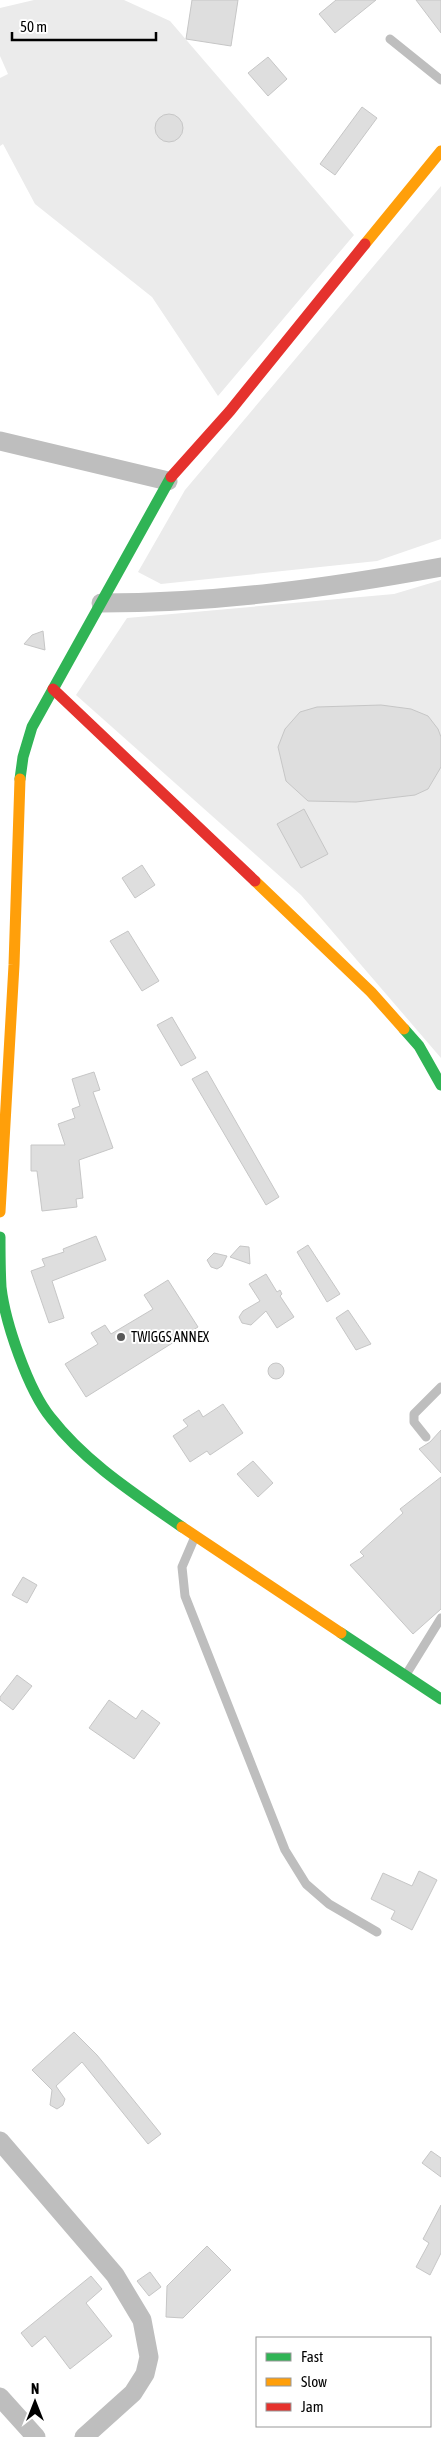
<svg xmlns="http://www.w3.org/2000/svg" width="441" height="2437" viewBox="0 0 441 2437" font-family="'Asap Condensed',sans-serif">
	<rect width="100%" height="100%" fill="#fff"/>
	<path fill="#ebebeb" d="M34 0H124L170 21 354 235 218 396 152 297 35 204 3 144 0 146V78L8 74 0 56V8Z
		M441 186V539L377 561 161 584 138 572 185 490Z
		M441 580V1058L301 895 76 695 127 618 394 594Z"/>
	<path fill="#dedede" stroke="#c6c6c6" d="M192 0H238L231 46 186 39Z
		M336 0H376L335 33 319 14Z
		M416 0H441V33Z
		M268 57 287 79 268 96 248 73Z
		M362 107 377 118 335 175 320 164Z
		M155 128a14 14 0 1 1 28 0a14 14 0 1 1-28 0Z
		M43 631 45 650 24 644 32 635Z
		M381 705 411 709 428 716 438 729 441 737V767L428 789 415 795 356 802 308 801 286 781 278 747 285 729 300 712 317 707Z
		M304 809 328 854 301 868 277 824Z
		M142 865 155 885 135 898 122 878Z
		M128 931 159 981 142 991 110 941Z
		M172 1017 196 1058 181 1066 157 1025Z
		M207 1071 279 1197 266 1205 192 1079Z
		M94 1072 100 1090 93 1092 113 1148 79 1160 83 1198 76 1199 77 1207 42 1211 37 1171H31V1145H65L58 1124 75 1118 72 1109 80 1106 72 1079Z
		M96 1236 106 1260 52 1281 64 1318 49 1323 31 1271 45 1266 42 1259 64 1252 63 1249Z
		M308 1245 340 1294 327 1302 297 1252Z
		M240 1246 249 1247 250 1264 230 1257Z
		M214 1253 227 1256 222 1266 217 1269 211 1267 207 1260Z
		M266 1274 277 1292 280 1290 282 1294 280 1296 294 1317 277 1328 266 1311 251 1325 242 1323 239 1317 243 1311 260 1301 249 1284Z
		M168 1280 198 1327 86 1397 65 1364 98 1344 91 1333 105 1325 111 1334 153 1309 144 1295Z
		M348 1310 371 1344 356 1350 336 1318Z
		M268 1371a8 8 0 1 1 16 0a8 8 0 1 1-16 0Z
		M223 1404 243 1433 210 1455 207 1451 190 1462 173 1436 188 1426 183 1420 199 1410 203 1417Z
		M441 1430V1473L419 1449 430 1442Z
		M253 1461 273 1483 258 1497 237 1474Z
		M441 1477V1609L413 1634 350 1565 364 1556 360 1552 403 1513 400 1509Z
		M23 1577 37 1585 27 1603 12 1595Z
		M17 1675 32 1686 13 1710 0 1700V1697Z
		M109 1700 136 1719 142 1710 160 1723 134 1759 89 1728Z
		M419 1871 437 1880 412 1930 391 1919 395 1911 371 1899 383 1873 412 1886Z
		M74 2032 97 2055 161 2134 148 2144 82 2062 56 2086 65 2099 63 2105 57 2109 50 2105 52 2090 32 2070Z
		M431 2151 441 2158V2177L422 2163Z
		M441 2205V2253L430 2275 416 2267 429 2243 423 2239Z
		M207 2246 231 2270 183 2318 166 2317 167 2286Z
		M150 2272 161 2287 149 2296 137 2281Z
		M91 2276 102 2289 86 2303 112 2336 70 2369 45 2336 32 2347 21 2333Z"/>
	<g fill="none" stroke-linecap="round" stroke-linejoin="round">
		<path stroke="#bebebe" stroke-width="9" d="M390 39 441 80
			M426 1437 414 1422V1414L441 1387
			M194 1539 182 1567 185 1596 285 1850 306 1884 329 1904 377 1932
			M407 1673 441 1618"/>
		<path stroke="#bebebe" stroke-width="19" d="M0 441 168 481
			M101 603C217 603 327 588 441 567
			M0 2141 115 2275 142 2320 149 2357 145 2374 133 2393 84 2437
			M0 2397 36 2437"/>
		<path stroke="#30b455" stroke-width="11" d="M20 779 23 757 32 727 171 477
			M404 1029 419 1046 441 1085
			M0 1237C0 1253 0 1270 1 1287 5 1322 28 1390 51 1418 86 1463 135 1494 182 1527
			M341 1633 441 1699"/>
		<path stroke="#ff9f0a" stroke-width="11" d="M365 244 441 151
			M255 881 371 992 404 1029
			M0 1212 14 965 20 779
			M182 1527 341 1633"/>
		<path stroke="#e5322d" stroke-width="11" d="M171 477 230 411 365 244
			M53 689 255 881"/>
	</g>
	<circle fill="#595959" stroke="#fff" stroke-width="2" cx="121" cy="1337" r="5"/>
	<g text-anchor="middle" stroke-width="4" stroke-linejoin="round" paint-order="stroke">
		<g font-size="14" fill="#000" stroke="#fff" text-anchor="start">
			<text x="131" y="1342">TWIGGS ANNEX</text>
		</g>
	</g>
	<rect x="256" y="2337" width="175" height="90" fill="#ffffff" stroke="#999999"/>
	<rect x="266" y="2353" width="25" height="8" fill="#30b455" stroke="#999999"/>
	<text x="301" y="2362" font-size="15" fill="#000000">Fast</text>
	<rect x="266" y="2378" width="25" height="8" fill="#ff9f0a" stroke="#999999"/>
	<text x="301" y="2387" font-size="15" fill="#000000">Slow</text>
	<rect x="266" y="2403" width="25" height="8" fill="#e5322d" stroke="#999999"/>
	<text x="301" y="2412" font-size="15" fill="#000000">Jam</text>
	<g transform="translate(35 2402)" stroke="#ffffff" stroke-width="4" paint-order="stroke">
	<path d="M0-4L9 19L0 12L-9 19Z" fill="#000000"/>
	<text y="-8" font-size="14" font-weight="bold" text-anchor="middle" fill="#000000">N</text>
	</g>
	<path d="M12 32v8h144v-8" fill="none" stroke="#000000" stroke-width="2.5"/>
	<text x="20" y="32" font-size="15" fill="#000000" stroke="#ffffff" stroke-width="4" paint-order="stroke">50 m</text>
</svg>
